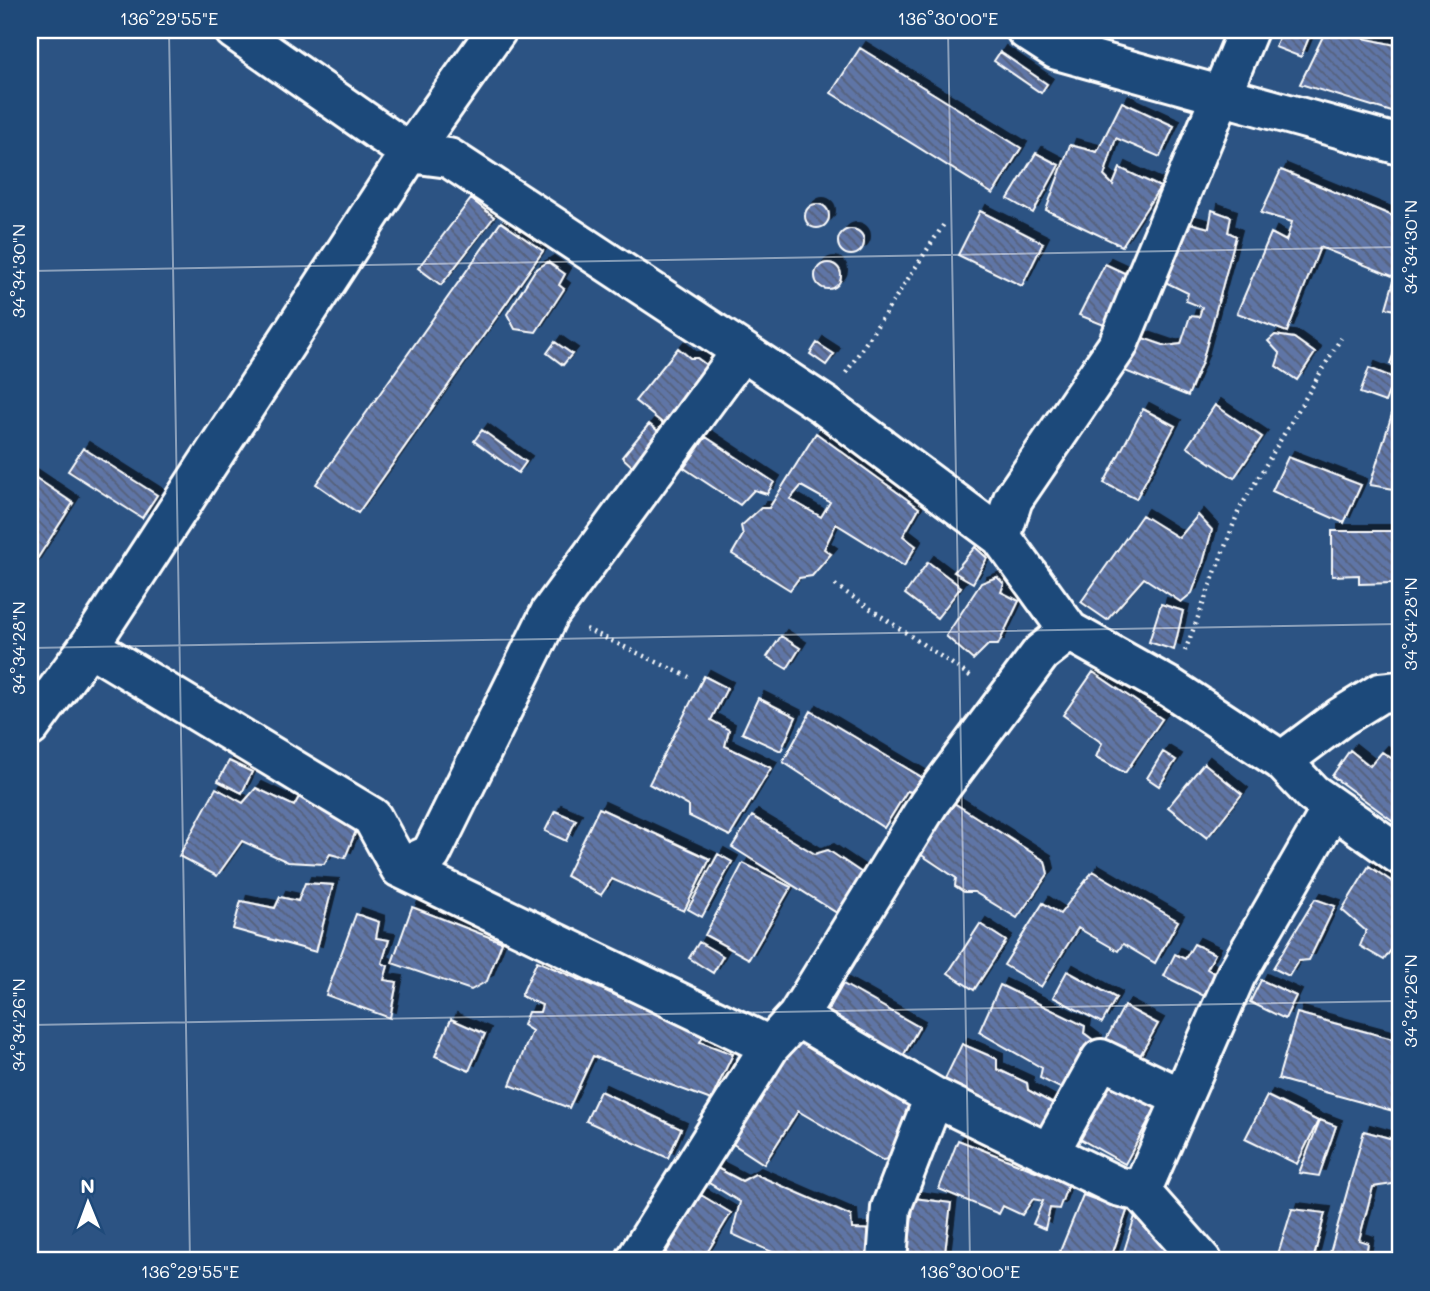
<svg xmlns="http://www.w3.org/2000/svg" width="1430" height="1291" viewBox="0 0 1430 1291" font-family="Mali,sans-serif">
	<defs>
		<pattern id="building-back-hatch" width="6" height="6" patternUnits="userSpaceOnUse" patternTransform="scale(1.75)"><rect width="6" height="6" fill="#5f75a6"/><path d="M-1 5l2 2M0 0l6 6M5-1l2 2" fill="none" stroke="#566079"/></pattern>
		<filter id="shadow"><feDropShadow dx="6" dy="-6" stdDeviation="0" flood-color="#0009"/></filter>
	</defs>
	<rect width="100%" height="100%" fill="#2c5383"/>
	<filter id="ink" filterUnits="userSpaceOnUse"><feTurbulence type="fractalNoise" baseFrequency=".0143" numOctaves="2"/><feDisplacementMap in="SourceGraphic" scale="14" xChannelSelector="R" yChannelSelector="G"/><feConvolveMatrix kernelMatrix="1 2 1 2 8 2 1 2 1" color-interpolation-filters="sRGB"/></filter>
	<g filter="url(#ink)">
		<path fill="url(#building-back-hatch)" stroke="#fff" stroke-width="2" fill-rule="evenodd" filter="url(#shadow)" d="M1282 30H1312L1301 57 1275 47Z
			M1326 30 1400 46 1395 80 1400 83V98L1395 113 1300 84Z
			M860 48 1021 148 993 194 831 93Z
			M1000 52 1047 84 1041 93 994 61Z
			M1122 102 1174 126 1160 157 1116 138 1104 176 1113 185 1120 168 1160 187 1122 246 1046 210 1070 145 1097 152Z
			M1036 153 1059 165 1033 213 1008 199Z
			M1281 170 1400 219V311L1386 308 1395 277 1320 247 1287 332 1237 313 1271 233 1286 241 1292 222 1261 213Z
			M471 199 494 217 441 285 418 268Z
			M805 216a12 12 0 1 1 24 0a12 12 0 1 1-24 0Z
			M1212 210 1231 217 1228 232 1236 236 1202 362 1188 396 1120 369 1134 335 1166 346 1181 344 1190 316 1199 317 1202 307 1186 301 1188 293 1161 280 1182 221 1209 228Z
			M980 211 1043 243 1022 286 958 255Z
			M501 222 543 251 358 513 316 484Z
			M838 242a13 13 0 1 1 26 0a13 13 0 1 1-26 0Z
			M548 262 565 274 559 285 564 289 536 332 515 329 507 314 535 270Z
			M815 276a13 13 0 1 1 26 0a13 13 0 1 1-26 0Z
			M1105 264 1133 277 1109 327 1079 315Z
			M1275 335 1294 338 1315 353 1297 380 1276 366 1280 354 1268 341Z
			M1400 335V368L1390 364Z
			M555 342 572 354 563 365 547 353Z
			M817 343 834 354 826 365 810 354Z
			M678 348 690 358H697L717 373 670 429 635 401Z
			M1369 368 1394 378 1385 402 1360 393Z
			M1400 388V490L1370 485Z
			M1215 405 1262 437 1234 478 1187 447Z
			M1143 409 1175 426 1136 499 1104 483Z
			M649 424 663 435 635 469 622 457Z
			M482 430 526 462 518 473 474 441Z
			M816 433 919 508 903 536 916 546 904 566 836 524 824 549 831 554 812 576 799 578 790 590 732 554 743 535 741 526 761 508H769ZM801 486 830 502 821 517 790 499Z
			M706 437 774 482 767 494 754 490 740 505 684 468Z
			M83 448 157 495 142 518 68 471Z
			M1288 457 1361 485 1344 523 1272 491Z
			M30 474 73 503 30 570Z
			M1142 515 1179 538 1198 515 1212 530 1203 563 1192 593 1181 602 1144 578 1107 620 1081 602Z
			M1332 531H1397L1394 583 1359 584V575L1332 576Z
			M975 547 987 558 973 583 954 572Z
			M928 562 961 587 937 618 905 594Z
			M997 577 1004 584 1001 592 1019 601 998 645H988L973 660 946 636 981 583Z
			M1161 604 1183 611 1174 650 1149 642Z
			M781 636 800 648 787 669 767 657Z
			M1093 672 1162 719 1125 773 1096 757 1102 743 1063 715Z
			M704 676 727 688 711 720 729 730 725 746 771 768 730 836 689 816V806L649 784Z
			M758 698 796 717 781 751 742 733Z
			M811 711 923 778 916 793 907 791 884 828 783 762Z
			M1350 750 1370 766 1382 752 1400 764V826L1332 776Z
			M1163 752 1176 760 1159 786 1147 778Z
			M229 761 252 772 242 793 218 781Z
			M1204 763 1242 794 1207 838 1168 807Z
			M216 788 243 803 256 788 294 806 299 797 356 831 345 858 330 854 324 864 288 862 242 841 217 876 179 856Z
			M954 803 1045 861 1048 874 1017 918 974 892H964L955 886 956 878 920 854Z
			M599 808 710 859 684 911 612 879 601 895 566 876Z
			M555 811 576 820 566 841 545 831Z
			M752 816 815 854 828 850 862 873 837 913 732 847Z
			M718 854 732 862 702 917 688 909Z
			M743 863 791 887 749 959 705 935Z
			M1369 866 1400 887V937L1384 960 1360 946 1366 931 1342 910Z
			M1093 871 1178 921 1155 963 1123 944 1118 951 1078 928 1041 987 1004 965 1043 903 1060 914Z
			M305 883 333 885 316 952 233 929 241 901 275 908 280 897 298 901Z
			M1315 899 1335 906 1309 960 1298 961 1289 976 1273 968Z
			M412 907 502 942 487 981 471 990 392 963Z
			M356 914 379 922 376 938 389 940 382 963 388 966 384 980 397 982 390 1018 326 995Z
			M980 924 1006 941 974 990 948 973Z
			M699 942 723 956 713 973 689 958Z
			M1194 944 1215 954 1207 969 1217 975 1206 997 1164 976 1175 954 1185 959Z
			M537 961 704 1034 700 1042 733 1054 711 1100 593 1056 569 1108 510 1085 532 1031 523 1025 528 1012H540L542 1005 521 996Z
			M1067 971 1116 998 1102 1023 1053 997Z
			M1261 980 1296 996 1285 1019 1250 1002Z
			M843 984 919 1027 902 1058 826 1014Z
			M1000 985 1085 1026 1084 1033 1096 1042 1070 1093 1040 1078 1042 1068 979 1032Z
			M1124 1006 1158 1024 1137 1061 1104 1043Z
			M1297 1013 1400 1041V1113L1278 1079Z
			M451 1019 485 1034 469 1071 435 1056Z
			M801 1034 916 1102 898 1158 882 1160 798 1111 764 1164 727 1140Z
			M962 1044 997 1059V1069L1027 1083 1028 1090 1057 1106 1043 1134 944 1081Z
			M1106 1079 1156 1107 1125 1164 1075 1136Z
			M600 1091 681 1129 668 1158 586 1121Z
			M1267 1096 1318 1121 1297 1164 1245 1139Z
			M1320 1120 1336 1126 1319 1176 1299 1173Z
			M1364 1131 1400 1141V1183L1373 1187 1359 1240 1368 1243 1365 1261H1351L1330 1253Z
			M958 1140 1068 1184 1059 1209 1050 1208 1045 1229 1033 1224 1043 1201 1033 1199 1022 1215 1003 1206 999 1214 939 1189Z
			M715 1167 742 1181 755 1174 851 1216 852 1229 882 1230 880 1261H792L732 1234 740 1202 709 1183Z
			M701 1195 731 1213 702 1261H661Z
			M1083 1195 1127 1211 1110 1261H1056Z
			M914 1198 951 1203 944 1261H907Z
			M1292 1209 1325 1213 1313 1261H1276Z
			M1135 1216 1172 1252 1168 1261H1121Z"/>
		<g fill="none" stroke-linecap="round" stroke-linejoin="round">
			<defs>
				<path id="street" d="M234 30 410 153 449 158 824 405 1001 537 1069 631 1171 688 1282 761 1312 793 1400 855
					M1026 30 1057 50 1400 145
					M1001 537 1013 499 1118 345 1248 30
					M89 646 372 817 400 868 770 1046
					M30 727 89 646 410 153 497 30
					M1282 761 1341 717 1380 693 1400 691
					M400 868 431 854 550 613 742 351
					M797 1017 934 1097 1117 1186 1141 1192 1202 1261
					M1049 1153 1101 1059 1182 1098
					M1141 1192 1236 975 1332 808
					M635 1261 770 1046 797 1017 929 803 1041 653 1069 631
					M887 1261 891 1208 934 1097"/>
			</defs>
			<use href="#street" stroke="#fff" stroke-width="44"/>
			<path stroke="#fff" stroke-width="4.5" stroke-dasharray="2 5" stroke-linecap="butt" d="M846 373 946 221
				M835 585 973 678
				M586 629 689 677
				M1185 651 1239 510 1341 338"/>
			<use href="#street" stroke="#1f4a7a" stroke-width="38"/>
		</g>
	</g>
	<path fill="none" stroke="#fff" stroke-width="2" stroke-opacity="0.45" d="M169 30 190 1261M948 30 970 1261M30 271 1400 247M30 648 1400 624M30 1025 1400 1001"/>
	<rect width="1430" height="1291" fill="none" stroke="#1f4a7a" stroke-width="77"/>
	<g transform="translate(88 1203) rotate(359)" stroke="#1f4a7a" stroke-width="5" paint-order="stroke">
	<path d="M0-5L12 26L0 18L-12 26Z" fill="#ffffff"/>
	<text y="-10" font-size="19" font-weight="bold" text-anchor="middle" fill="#ffffff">N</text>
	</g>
	<rect x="38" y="38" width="1354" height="1214" fill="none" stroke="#fff" stroke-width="2.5"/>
	<g font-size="18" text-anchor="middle" fill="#fff">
		<text x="169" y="25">136°29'55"E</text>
		<text x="948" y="25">136°30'00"E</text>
		<text transform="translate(1411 247) rotate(-90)" y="6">34°34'30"N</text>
		<text transform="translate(19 271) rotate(-90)" y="6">34°34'30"N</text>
		<text transform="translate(1411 624) rotate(-90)" y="6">34°34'28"N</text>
		<text transform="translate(19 648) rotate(-90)" y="6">34°34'28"N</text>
		<text transform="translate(1411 1001) rotate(-90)" y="6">34°34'26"N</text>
		<text transform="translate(19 1025) rotate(-90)" y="6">34°34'26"N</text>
		<text x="190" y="1278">136°29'55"E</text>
		<text x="970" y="1278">136°30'00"E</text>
	</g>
</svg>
